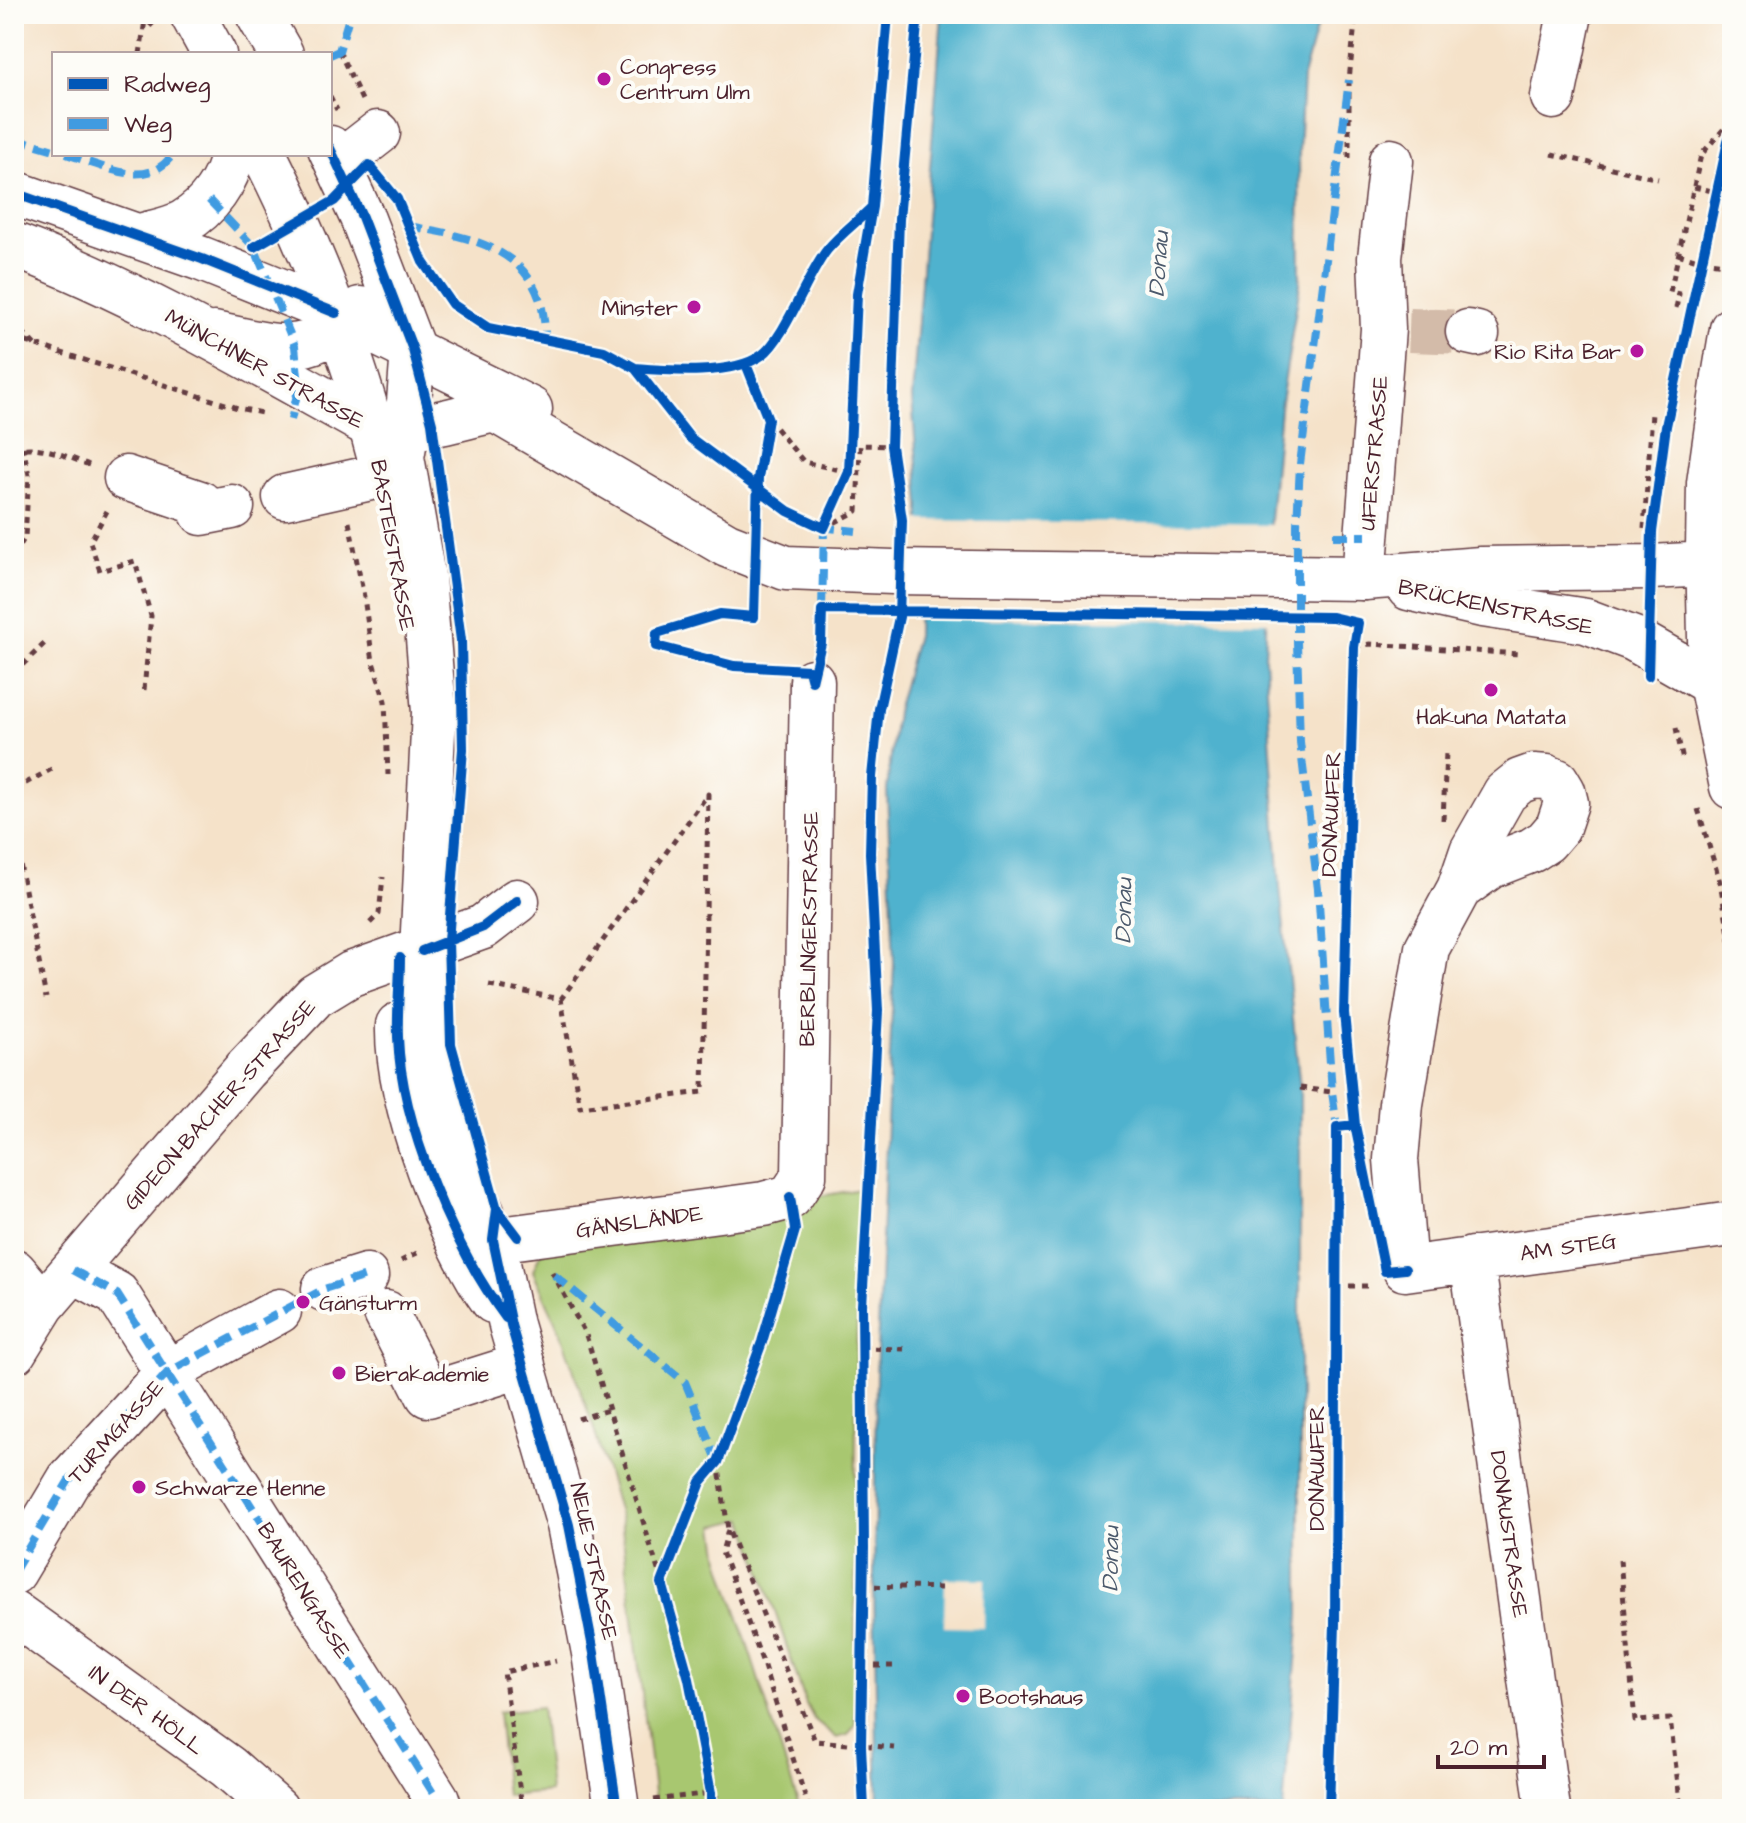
<svg xmlns="http://www.w3.org/2000/svg" width="1746" height="1823" viewBox="0 0 1746 1823" font-family="'Architects Daughter',sans-serif">
	<rect width="100%" height="100%" fill="#fdfcf7"/>
	<filter id="ink" filterUnits="userSpaceOnUse"><feTurbulence type="fractalNoise" baseFrequency=".0125" numOctaves="2"/><feDisplacementMap in="SourceGraphic" scale="16" xChannelSelector="R" yChannelSelector="G"/><feConvolveMatrix kernelMatrix="1 2 1 2 8 2 1 2 1" color-interpolation-filters="sRGB"/></filter>
	<filter id="wash" filterUnits="userSpaceOnUse"><feTurbulence type="fractalNoise" baseFrequency=".006" numOctaves="4" result="noise"/><feDisplacementMap in="SourceGraphic" scale="32" xChannelSelector="R" yChannelSelector="G"/><feGaussianBlur stdDeviation="1.8" result="paint"/><feColorMatrix in="noise" values="0 0 0 0 0 0 0 0 0 0 0 0 0 0 0 0 0 1.4 0 .05"/><feComposite in="paint" operator="in"/></filter>
	<g filter="url(#wash)">
		<rect width="100%" height="100%" fill="#f5e2c9"/>
		<path fill="#a8c76f" stroke="#79734d" stroke-width="2" d="M860 1189 856 1373 855 1725 848 1735 837 1738 814 1719 806 1704 744 1519 715 1526 720 1559 800 1809H656L621 1520 594 1429 560 1331 533 1271 543 1246Z
			M541 1707 550 1792 506 1796 498 1712Z"/>
		<path fill="#4fb2ce" stroke="#4c687c" stroke-width="2" d="M942 14H1320L1303 77 1299 151 1300 284 1280 408 1270 520 1265 659 1280 888 1300 1088V1616L1283 1809H878L874 1586 876 1375 894 963 887 790 896 712 917 635 920 505 912 398Z"/>
		<path fill="#f5e2c9" d="M916 520 1274 525 1270 622 914 618Z
			M945 1578 985 1579 984 1628 944 1627Z"/>
	</g>
	<g filter="url(#ink)">
		<g fill="none" stroke-linecap="round" stroke-linejoin="round">
			<path stroke="#d3bba9" stroke-width="44" stroke-dasharray="44 22" stroke-linecap="butt" d="M1409 330 1468 332"/>
			<defs>
				<path id="minor" d="M192 14 214 54
					M258 14 281 54
					M1553 97 1570 14
					M330 148 362 217 413 350 407 428 402 457 423 577 434 712 422 951 426 1050 454 1142 493 1240 511 1325 569 1525 594 1653 617 1809
					M264 154C313 250 351 348 378 452
					M338 164 378 133
					M1468 332 1477 334
					M214 334C280 348 308 360 360 309
					M1724 377 1732 329
					M126 478 200 503 202 513 232 507
					M285 497 384 475
					M1364 578 1383 329 1380 258 1391 161
					M1711 683 1732 787
					M1459 889 1491 866 1532 850 1546 841 1558 827 1566 803 1563 791 1557 781 1547 777 1534 776 1520 781 1505 793 1472 851 1459 889 1427 948 1401 1104 1396 1159 1405 1269 1732 1224
					M398 1025C396 1101 449 1240 493 1301
					M465 1249 493 1240 764 1204 790 1197 804 1176 812 681
					M1472 1259 1548 1809
					M73 1270 117 1294 437 1799 440 1809
					M14 1271 43 1305
					M324 1289 366 1276
					M386 1313 428 1395 523 1365
					M14 1352 43 1305 245 1070 315 996 351 974 483 927 517 901
					M14 1572 69 1480 168 1372 279 1311
					M14 1613 228 1767 276 1809"/>
				<path id="major" d="M14 193 202 259 336 313 530 409
					M141 236C154 232 172 229 184 222 208 208 228 181 232 154
					M14 245C139 293 254 361 371 426 411 435 456 418 495 410L727 545 786 568 893 572 1364 578 1481 569 1651 567 1708 564 1732 560
					M1409 588 1483 605 1586 621 1634 639 1711 683 1732 691
					M1711 683 1708 548 1709 483 1724 377 1732 368"/>
			</defs>
			<use href="#minor" stroke="#643c43" stroke-width="47"/>
			<use href="#major" stroke="#643c43" stroke-width="47"/>
			<path stroke="#643c43" stroke-width="5" stroke-dasharray="6 6" stroke-linecap="butt" d="M140 14 154 27
				M339 51 362 100
				M140 54 145 20
				M330 96 337 110
				M1552 154 1658 179
				M1349 158V80L1356 14
				M1694 187 1717 192
				M1678 254 1701 261 1732 265
				M1676 308 1679 294 1670 292 1701 155 1728 124 1732 108
				M14 323 35 345
				M14 338 238 408 262 413
				M768 419 804 462 849 472
				M14 451C37 441 69 458 92 466
				M107 511 90 542 100 571 135 561 151 616 144 690
				M349 522 364 597 373 662 385 701 388 775
				M824 528 857 511 860 445 891 446
				M1644 529 1652 413
				M14 556 25 537 29 475 23 447
				M14 673 45 643
				M1676 728 1683 761
				M14 782V833L46 998
				M15 789 57 766
				M1698 809 1720 882 1732 951
				M1443 820 1446 752
				M370 923 379 914 383 877
				M489 985 561 999 580 1107 703 1092 708 794 561 999
				M1300 1088 1332 1092
				M1355 1125 1344 1013 1354 647 1370 644 1519 654
				M401 1261 421 1251
				M552 1272 586 1335 662 1583
				M1337 1286H1372
				M862 1348 908 1349
				M578 1419 608 1410
				M718 1462 728 1529 815 1741 894 1748
				M864 1499H875
				M728 1530 722 1552 763 1663 809 1809
				M1620 1560 1635 1721 1670 1719 1681 1809
				M863 1586 945 1588
				M863 1666H896
				M654 1800 711 1793 735 1809
				M528 1809 521 1800 504 1672 556 1661
				M1329 1809 1335 1624 1337 1127"/>
			<use href="#minor" stroke="#fff" stroke-width="44"/>
			<use href="#major" stroke="#fff" stroke-width="44"/>
			<path stroke="#409be1" stroke-width="8" stroke-dasharray="16 8" stroke-linecap="butt" d="M330 55 339 51 350 14
				M14 138 54 150
				M66 154C102 165 147 192 173 154
				M209 200 254 247 295 346 299 386 291 420
				M407 226C478 237 546 253 545 338
				M820 527 856 531
				M1333 536H1366
				M822 610 824 528 826 523
				M1723 746H1732
				M1344 1126 1337 1127 1332 1092 1318 889 1300 742 1297 642V525L1300 464 1349 80
				M73 1270 117 1294 437 1799 440 1809
				M554 1275 685 1382 718 1462
				M14 1572 69 1480 168 1372 324 1289 366 1276"/>
			<defs>
				<path id="cycleway" d="M330 148 362 217 413 350 432 423 461 640 463 749 448 941 451 1044 497 1209 518 1237
					M14 193 202 259 336 313
					M254 247 334 201 369 165 397 199 423 262 452 304 488 328 604 351 635 368 690 438 788 511 824 528 849 472 857 294 872 207 888 14
					M746 364 768 419 758 478 754 617 720 614 657 633 656 646 734 666 809 670 812 681
					M635 368C670 371 733 376 762 355 786 337 807 275 827 250 840 234 858 221 872 207
					M1648 676 1652 532 1666 426 1728 141 1732 131
					M812 681 821 643 822 610 1332 617 1358 623 1354 647 1344 1013 1355 1125 1385 1271 1405 1269
					M422 951 483 927 517 901
					M400 958C400 984 397 1011 398 1037 401 1125 454 1248 506 1318
					M497 1209 493 1240 511 1325 569 1525 594 1653 617 1809
					M711 1809V1793L689 1679 662 1583 701 1482 718 1462 762 1342 795 1230 790 1197
					M864 1809 861 1746 864 1548 862 1306 878 1011 870 853 872 777 879 709 899 617 902 520 891 446 899 219 918 14
					M1329 1809 1335 1624 1337 1127 1355 1125"/>
			</defs>
			<use href="#cycleway" stroke="#fdfcf7" stroke-width="15"/>
			<use href="#cycleway" stroke="#0057b8" stroke-width="10"/>
		</g>
	</g>
	<g fill="#b5179e" stroke="#fdfcf7" stroke-width="3">
		<circle cx="604" cy="79" r="8"/>
		<circle cx="694" cy="307" r="8"/>
		<circle cx="1637" cy="351" r="8"/>
		<circle cx="1491" cy="690" r="8"/>
		<circle cx="303" cy="1302" r="8"/>
		<circle cx="339" cy="1373" r="8"/>
		<circle cx="139" cy="1487" r="8"/>
		<circle cx="963" cy="1696" r="8"/>
	</g>
	<g text-anchor="middle" stroke-width="8" stroke-linejoin="round" paint-order="stroke">
		<g font-size="22" fill="#4a1f2b" stroke="#fdfcf7" text-anchor="start">
			<text x="620" y="74">Congress<tspan x="620" dy="25">Centrum Ulm</tspan></text>
			<text x="678" y="315" text-anchor="end">Minster</text>
			<text x="1621" y="359" text-anchor="end">Rio Rita Bar</text>
			<text x="1491" y="724" text-anchor="middle">Hakuna Matata</text>
			<text x="319" y="1310">Gänsturm</text>
			<text x="355" y="1381">Bierakademie</text>
			<text x="155" y="1495">Schwarze Henne</text>
			<text x="979" y="1704">Bootshaus</text>
		</g>
		<g font-size="22" fill="#4a1f2b" stroke="#fdfcf7">
			<text transform="translate(265 368) rotate(29)" y="8">MÜNCHNER STRASSE</text>
			<text transform="translate(1373 453) rotate(-85)" y="8">UFERSTRASSE</text>
			<text transform="translate(394 545) rotate(80)" y="8">BASTEISTRASSE</text>
			<text transform="translate(1496 606) rotate(12)" y="8">BRÜCKENSTRASSE</text>
			<text transform="translate(1330 814) rotate(-88)" y="8">DONAUUFER</text>
			<text transform="translate(808 929) rotate(-89)" y="8">BERBLINGERSTRASSE</text>
			<text transform="translate(219 1104) rotate(-48)" y="8">GIDEON-BACHER-STRASSE</text>
			<text transform="translate(639 1221) rotate(-8)" y="8">GÄNSLÄNDE</text>
			<text transform="translate(1568 1246) rotate(-8)" y="8">AM STEG</text>
			<text transform="translate(115 1431) rotate(-48)" y="8">TURMGASSE</text>
			<text transform="translate(1316 1468) rotate(-90)" y="8">DONAUUFER</text>
			<text transform="translate(1510 1534) rotate(82)" y="8">DONAUSTRASSE</text>
			<text transform="translate(595 1561) rotate(78)" y="8">NEUE STRASSE</text>
			<text transform="translate(305 1590) rotate(58)" y="8">BAURENGASSE</text>
			<text transform="translate(147 1709) rotate(36)" y="8">IN DER HÖLL</text>
		</g>
		<g font-size="24" font-style="italic" fill="#4c5a6c" stroke="#fdfcf7">
			<text transform="translate(1158 264) rotate(-86)" y="8">Donau</text>
			<text transform="translate(1123 911) rotate(-89)" y="8">Donau</text>
			<text transform="translate(1110 1559) rotate(-89)" y="8">Donau</text>
		</g>
	</g>
	<rect width="1746" height="1823" fill="none" stroke="#fdfcf7" stroke-width="48"/>
	<rect x="52" y="52" width="280" height="104" fill="#fdfcf7" stroke="#b5a4a5" stroke-width="2"/>
	<rect x="68" y="78" width="40" height="12" fill="#0057b8" stroke="#b5a4a5" stroke-width="2"/>
	<text x="124" y="92" font-size="24" fill="#4a1f2b">Radweg</text>
	<rect x="68" y="118" width="40" height="12" fill="#409be1" stroke="#b5a4a5" stroke-width="2"/>
	<text x="124" y="132" font-size="24" fill="#4a1f2b">Weg</text>
	<path d="M1438 1755v12h106v-12" fill="none" stroke="#4a1f2b" stroke-width="4"/>
	<text x="1450" y="1755" font-size="24" fill="#4a1f2b" stroke="#fdfcf7" stroke-width="6" paint-order="stroke">20 m</text>
</svg>
